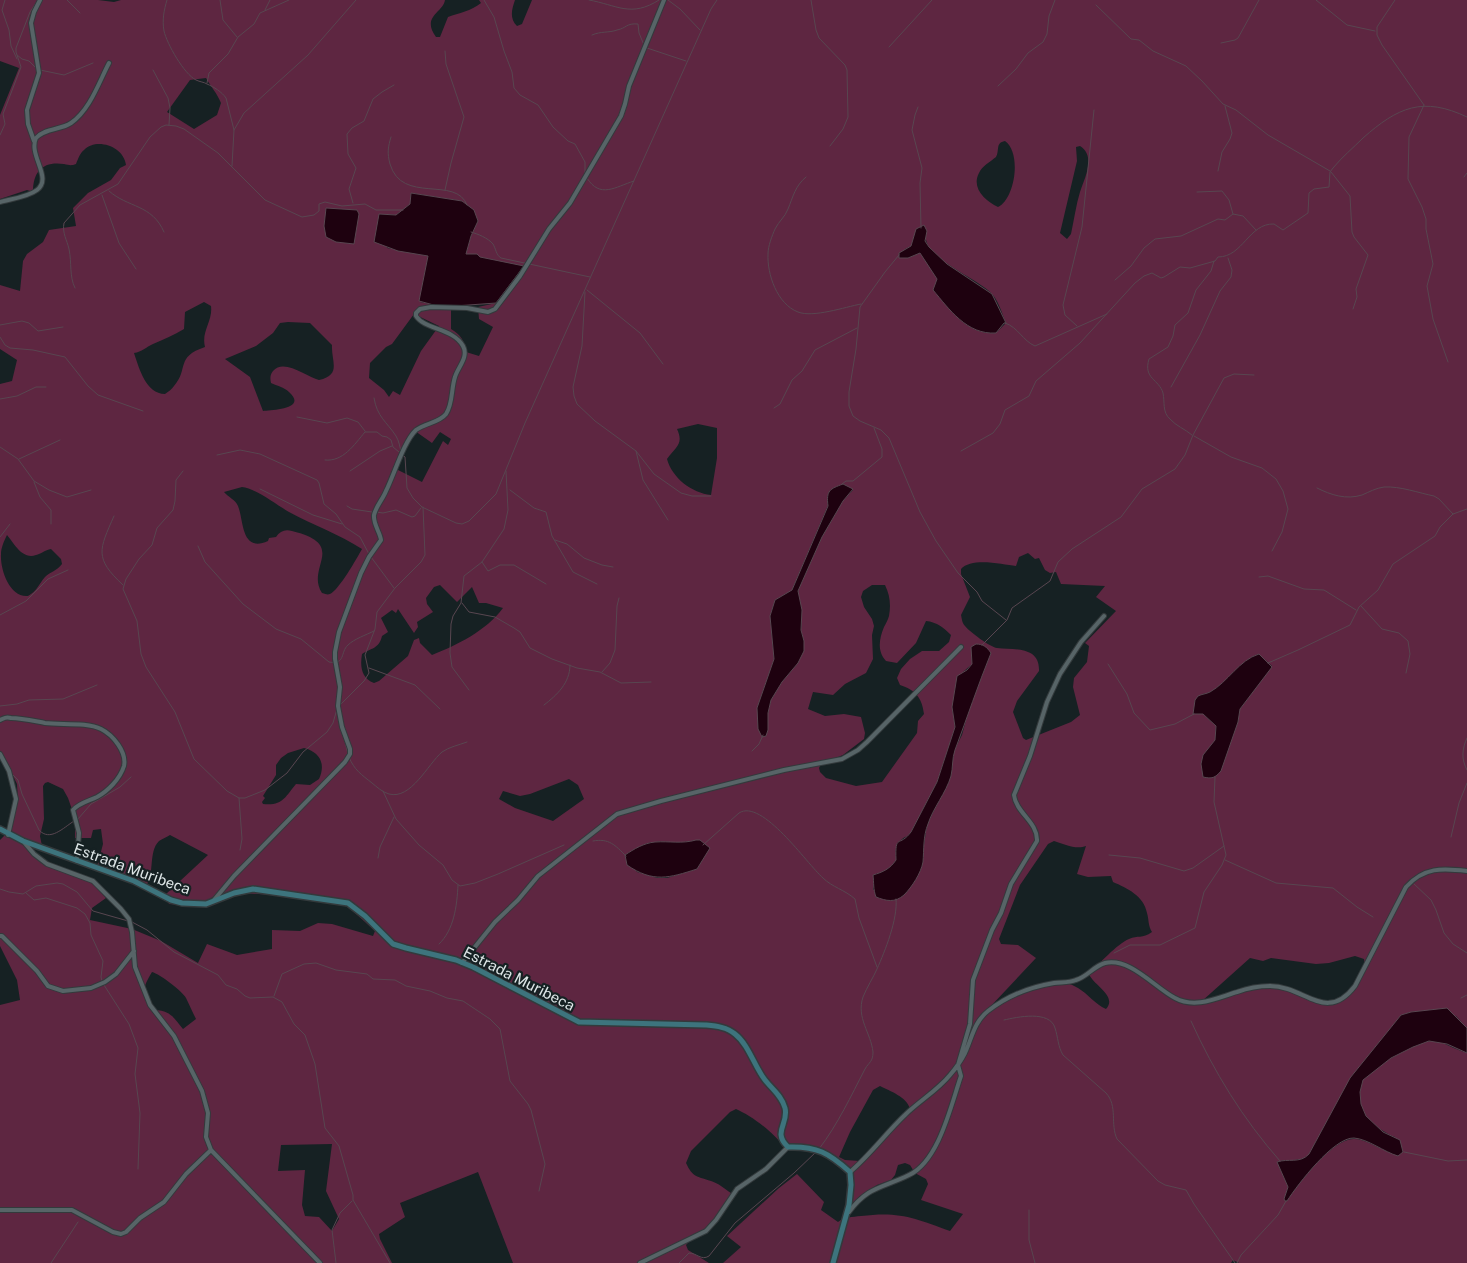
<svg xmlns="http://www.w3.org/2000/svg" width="1467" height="1263" viewBox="0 0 1467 1263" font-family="'Public Sans',sans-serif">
	<rect width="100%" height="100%" fill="#162123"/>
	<path fill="#5e2641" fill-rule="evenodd" d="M0 0H98L114 2 121 0H445C443 13 421 16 436 37H440L448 17C459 13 471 11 481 3L479 0H515C512 9 509 18 517 26L522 24 532 0H1467V1028L1456 1016 1437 1010 1411 1012 1401 1015 1381 1041 1332 1113 1309 1154C1300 1164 1288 1157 1277 1162L1288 1187 1285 1196 1287 1201C1298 1184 1333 1138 1354 1139 1364 1139 1377 1147 1386 1151L1395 1137C1375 1129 1349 1106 1362 1081 1368 1069 1417 1042 1431 1041 1444 1041 1455 1050 1467 1053V1263H1239L1233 1260 1231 1263H723L741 1247 727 1236 779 1188 797 1174 824 1202 821 1210 838 1222C845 1217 852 1217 861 1216 899 1211 915 1218 950 1231L963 1214 921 1200 928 1184 926 1179 915 1173 910 1165 905 1163 898 1165 895 1175 891 1180 877 1185 860 1196 847 1208 849 1175 831 1157 799 1147 786 1151C778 1135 752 1116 736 1109L730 1112 691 1151 686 1163C693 1178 697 1176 711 1181 718 1183 725 1189 731 1193 726 1205 720 1221 710 1228 702 1234 692 1237 686 1245L688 1250 709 1263H513L478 1172 400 1203 405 1217 379 1234 380 1239 392 1263H0V1005L20 1000 17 980 0 946V840L10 830 18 801 17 784 6 761 0 757V384L12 381 17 360 0 349V285L20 291 23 261 27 254 43 242 49 230 76 226 73 208 88 193 111 180 120 168 126 165C124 147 97 137 84 150 80 153 78 159 76 164 71 166 69 165 64 164 43 161 33 171 33 192L27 190 0 199V115L19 68 0 61ZM206 78C211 87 217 93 221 103L217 115 194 129 167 112 190 80ZM1005 141C1022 153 1015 199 998 207 985 201 971 188 979 173 982 166 990 162 996 157 1000 150 995 143 1005 141ZM1080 146C1096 156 1085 177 1080 192 1076 205 1074 220 1071 234L1067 239 1060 233 1077 161 1076 147ZM411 193 462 201 478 221 471 236 466 254 472 255 496 303 478 307 479 319 493 327 479 356 466 352C464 340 461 335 451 329V308L420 302 428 256 387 248 379 214 396 215 410 204ZM926 235C922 258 980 279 993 295 999 303 1002 313 1006 323L996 333C968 336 949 309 934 290L938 279 920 253 908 258 905 249 911 246 913 240ZM204 302 211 306C213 321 201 331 205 347 175 357 189 369 174 386 172 389 168 392 165 394 146 394 139 368 134 353 142 352 146 347 153 344 164 339 174 335 184 329L185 312ZM414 314 439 326 421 351 400 395 393 391 389 397 384 390 369 378 370 363 386 347 392 344ZM288 322 310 323 332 345C331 361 342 375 319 380 307 377 284 358 273 371 270 375 270 378 271 383 277 386 284 387 289 392 308 409 272 410 263 411L250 377 225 359 256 346 273 333 280 323ZM698 424 717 428V458L711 495C692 493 672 478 667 459 676 447 684 444 677 429ZM415 431 432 443 440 432 451 439 448 445 443 441 422 482 396 469ZM843 484 853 490 843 501 822 537 798 591 802 617 801 630 804 641 798 663 782 682 771 700 768 713V730L757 708 774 659 770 616 775 600 792 590 828 505C826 491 830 489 843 484ZM242 487C255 488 277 505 289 512 313 525 339 534 362 549 357 558 339 590 330 594 327 595 326 594 322 593 305 567 349 545 292 531 285 529 280 531 276 537L269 538 268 541C241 553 244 521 238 506 236 500 228 497 224 492ZM7 535C14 543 22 560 36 555 41 554 45 550 51 549L61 559 62 564C57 571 50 572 45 577 39 584 37 591 28 596 10 598 0 570 1 554 1 548 4 541 7 535ZM1028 553 1035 559 1039 558 1045 570 1050 573 1056 572 1061 584 1105 586 1096 597 1116 611 1085 643 1089 646 1087 662 1074 678 1073 687 1080 715 1071 722 1026 740 1023 738 1013 712 1017 701 1039 671C1040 646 1014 650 997 648 990 647 970 632 965 626 962 623 962 619 961 615L970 597 961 574V569C971 557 1002 564 1016 566L1019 557ZM440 585 457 602 472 587 479 603H486L503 608C486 631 457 645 432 655L420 643 419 638 414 640 408 656 379 681 374 683C361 678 360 666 362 654 371 648 379 649 382 636L388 632 381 618 392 610 396 613 398 609 414 633 418 627 417 622 433 612 427 604 426 598 434 587ZM872 585H885C890 595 891 605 889 616 888 620 886 623 884 627 879 639 877 651 886 661L897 663 916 643 926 621C937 622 944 628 951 635L949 642 939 651H922L910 659 901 669 897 678 900 685C915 690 922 697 924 714L918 721 917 733 882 782 856 786 826 778 820 772 819 768 821 764 843 755 864 739 865 733 861 717 844 714 825 716 808 709 813 692 833 695 845 684 866 673 873 659 872 635 874 626 872 619 864 607 861 597 863 591ZM991 653 970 706 962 735 954 751 951 776 927 825 923 852V863L873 890 874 883 873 875C883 872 890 869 896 860 896 853 894 845 901 840 905 836 908 837 911 832L937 782 955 727 952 707 963 672 972 664 973 655ZM1259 654 1272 666 1240 709 1238 722 1230 742 1215 740 1216 726 1203 714 1202 694C1222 693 1238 660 1259 654ZM304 748C320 752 326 764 319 779L310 785 296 784C285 797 283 806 263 804L262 802 265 798 263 796 276 775V765L281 758 288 753ZM569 779 578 785 584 799 553 821 515 808 499 799 503 791 520 796 530 794ZM48 782 63 789 68 798 75 818V838H91L93 830 101 829 103 844 97 867 146 886C155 874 148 852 159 841 162 839 167 837 170 835L208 855 165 895 169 904 195 906 212 904 242 893 290 896 344 903 375 931 373 936 332 924 318 923 300 931 272 930V949L237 955 207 944 198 963 161 941 132 929 90 920 92 908 106 898 87 877 46 865 29 851 31 846H42L40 836 44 819 43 786 45 783ZM696 840 706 853 697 869 667 878H657L637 872 625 855C634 850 645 842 655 842 670 841 682 844 696 840ZM1054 841C1064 844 1076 850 1086 846L1077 874 1088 877 1111 876 1113 882C1127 888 1144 896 1147 913 1149 920 1148 926 1152 932 1142 939 1138 935 1129 939 1117 944 1099 964 1089 974 1093 985 1118 996 1106 1009 1095 1004 1088 994 1078 988 1049 970 1016 993 990 1007L1036 958 1018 945 1001 944 999 939 1020 885 1048 844ZM1355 956 1364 959 1365 965 1360 977 1345 997 1329 1003 1277 987 1253 988 1202 1001 1250 958 1263 961 1271 958 1316 964 1329 963ZM152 972C160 974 182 991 186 998 189 1004 193 1013 196 1019L183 1029C174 1018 171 1011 155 1010 144 991 140 992 152 972ZM880 1086C890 1091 907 1097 910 1109L890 1128 860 1161 845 1160 839 1157 850 1132 873 1090ZM332 1144 326 1191 339 1219 332 1231 319 1217 305 1216 302 1205 305 1170 278 1171 281 1145Z"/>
	<path fill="#1e010f" stroke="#584650" d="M411 193 462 201 474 210 478 221 471 236 466 254H477L480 257 524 266 496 303 441 307 419 301 428 256 398 251 374 242 379 214 396 215 410 204Z
		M326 208 357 210 359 214 354 244 336 242 326 237 324 226Z
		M924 225 927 231 925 241 929 247 947 264 992 294 1006 323H1004L996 333C967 335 949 309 933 290L937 279 920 253 908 258H899V253L911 246 916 229Z
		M843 484 853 489 843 501 822 537 798 591 802 610 801 630 804 641V651L798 663 782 682 771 700 768 713V730L766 736 762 737 758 729 757 708 774 659 770 616 775 600 792 590 828 506C826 490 830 489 843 484Z
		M976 644C983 644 987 647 991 653 978 685 967 718 955 750 952 758 953 768 951 776 946 793 933 808 928 824 923 836 924 850 923 862 921 873 912 887 904 895 895 903 886 901 876 897 873 889 874 883 873 875 883 872 890 869 896 860 895 833 899 848 911 832L937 782 955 727 952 707 957 676 967 670 972 664 971 647Z
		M1259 654 1272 667 1240 709 1238 722 1221 771C1215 778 1212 779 1203 777L1201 764 1203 755 1215 740 1216 726 1203 714H1193L1195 700 1198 696C1202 694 1206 694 1210 692 1228 682 1239 660 1259 654Z
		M696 840H700L710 848 697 869C669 878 653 883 627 865L625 855C634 849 644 843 655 842 670 841 682 844 696 840Z
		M1447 1008 1467 1028V1053L1447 1044 1429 1041 1413 1047 1391 1058 1363 1080 1360 1092 1361 1104 1366 1116 1383 1132 1400 1140 1403 1152 1398 1156C1384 1152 1368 1139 1354 1138 1334 1137 1298 1184 1287 1201H1285L1284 1199 1288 1187 1277 1162C1288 1158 1300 1164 1309 1154L1350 1078 1401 1015 1411 1012Z"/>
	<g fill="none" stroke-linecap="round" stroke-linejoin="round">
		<path stroke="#584650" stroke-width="1" d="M5 0 2 10 9 30 11 46 17 59
			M67 0 80 13
			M167 0C164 10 162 20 164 31 167 44 184 74 196 80 200 82 204 82 207 84 214 87 222 92 226 98L234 130 232 166
			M220 0 223 20 237 37
			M484 0 494 17 504 51 512 72 514 88 520 95 538 105 553 127 568 141 575 144 585 162V175
			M589 0C617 5 631 18 659 0
			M668 0 680 9 700 30
			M811 0 816 30 819 38 845 65 847 70 848 117 843 129 830 146
			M1316 0 1347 25 1375 31
			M1395 0 1377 27V35L1382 45 1424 105
			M1096 5 1131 39 1139 40 1153 51 1186 66 1202 81 1223 104 1236 110 1268 135 1330 171
			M265 10 270 0
			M592 35C601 31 609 33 617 30 627 28 626 23 638 24L639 33 644 45
			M1221 43 1235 40 1238 38 1259 0
			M889 47 932 0
			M647 48 686 61
			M445 51 446 64 464 117 451 163 445 190
			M17 55 22 59 29 61 36 68
			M40 70 64 75 93 63
			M153 70 168 98 170 108 169 125
			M207 83 209 73 228 54 238 37 254 24 260 13 289 0
			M998 86 1016 69 1028 53 1043 42 1047 34 1049 16 1055 0
			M1424 105 1409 137 1408 179 1422 207 1426 219V229L1433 264 1427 286 1433 319 1448 362
			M918 107 915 115 912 130 922 168 920 183 921 228
			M234 130 244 113 308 55 356 0
			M0 135 5 124 3 114 21 67 16 52V48L30 12 38 0
			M391 137C388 147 387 153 390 164 402 205 456 175 467 205
			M1218 171 1222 152 1230 139 1232 133 1225 106
			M1331 172 1350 196 1352 232 1354 237 1368 255 1356 289 1357 297 1353 309
			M806 177C795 186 793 197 788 209 785 217 779 221 775 229 772 236 768 246 768 254 767 274 777 304 798 312 813 318 845 307 861 304
			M1464 177 1467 173
			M587 178C600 199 615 187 634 181
			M109 191C128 208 152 204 164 232
			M1197 192 1222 191 1229 200 1233 214
			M102 195 119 243 136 269
			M353 203 349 189 356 168 348 154 347 134 352 128 364 121 373 99 382 92 394 85
			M471 232C478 234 488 238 493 244 496 249 496 255 501 258L590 277
			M899 255 885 272 860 307 856 349 849 392V406L853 416 860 421 881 430 889 438 920 512 936 541 958 573 977 592 982 601 1006 620
			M1115 280 1131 266 1144 248 1155 239 1181 236 1218 219 1225 220 1233 214 1243 216 1256 230
			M75 288C69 276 72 263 69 249 67 240 62 233 64 223L80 205 118 184 150 137 161 127 166 125 176 126 184 129 218 153 265 200 302 217 314 215 319 211V204L325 202 342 206 365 204 376 210H403
			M587 290 640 333 663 364
			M585 292 582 346 573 387 574 396 577 404 595 421 636 451 654 474 681 493 692 496H711
			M1005 323C1018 327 1023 341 1035 346L1107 314
			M0 325 22 321 29 323 38 331 63 327
			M1077 326 1065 315 1063 305 1082 227 1094 110
			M0 337 5 345 10 348 33 350 65 357 88 386 98 395 143 411
			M1171 387 1200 335 1220 291 1231 277 1232 270 1228 258
			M374 398C377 417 387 422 396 436 399 441 400 447 401 452
			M0 399 17 396 36 387H46
			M774 408 780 404 792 380 802 371 815 350 857 328
			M297 417 327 423 347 418 358 422 365 431
			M365 432H377L382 436 387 437 391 440 393 447 405 457 407 488 413 498 422 507 456 523 462 524 469 521 496 494 525 423 711 9 717 0
			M1192 435C1185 429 1176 426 1170 419 1162 412 1165 402 1163 393 1159 379 1143 379 1149 359L1168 347 1173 336 1175 325 1188 313 1196 290 1211 271 1214 261
			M1194 436 1231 457 1262 468 1276 479 1283 491 1288 509 1282 532 1272 551
			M0 447 18 459 34 481 49 490 67 497 91 490
			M636 451 643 480 668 520
			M961 451 993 433 1000 424 1005 410 1029 396 1036 381 1080 343 1135 283 1144 276 1152 273 1161 278 1164 277 1180 267 1190 268 1215 261 1218 257C1243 257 1249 223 1274 224L1283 230 1308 213 1309 193 1314 189 1329 187 1330 172 1333 168C1342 157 1353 148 1363 138 1398 107 1423 96 1467 117
			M217 455 240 450 260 454 317 480 319 483 324 504 336 514 345 527 360 537 369 554
			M19 459 60 440
			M325 460C343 462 354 445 365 432
			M183 471 176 480 175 501 173 510 157 528 152 545 139 559 126 579 123 589 137 621 141 654 146 667 175 712 194 759 227 791 239 798H245L265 790 287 773 303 752 327 732 333 723 337 709
			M350 471 380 451 392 446
			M34 482 40 497 51 510V524
			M842 484 846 481H853L882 457V449L874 428
			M1317 488C1331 495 1346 500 1362 495 1369 492 1376 488 1384 487 1400 486 1419 493 1434 496L1439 499 1453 514
			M260 489 313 515 342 524
			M510 490 534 508 546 512 552 536 573 572 597 584
			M347 506 352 509 372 512
			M376 512 383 513 396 510 412 517 415 516 421 508
			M114 516C99 550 94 558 123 585
			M0 537 10 524
			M555 540 567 544 584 558 602 565 613 567
			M198 546 205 562 243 604 276 629 301 639 329 662C346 665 340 652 348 645 354 639 366 635 374 631
			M371 557 394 588
			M482 562 488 571 500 565H514L546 584
			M1259 577 1268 576 1304 589 1324 590 1356 610
			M462 603 469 612 495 617 514 628 520 632 530 648 552 659 577 668 600 672 621 683 651 682
			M1361 606 1382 629 1399 633 1408 641 1410 654 1406 673
			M0 615 26 601 48 579 68 570
			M982 645 1007 620 1012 608 1050 581 1058 562 1072 549 1121 517 1142 489 1175 469 1185 455 1193 435 1224 378 1234 374 1254 375
			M1268 663 1298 650 1350 625 1359 607 1378 590 1393 564 1435 536 1440 527 1453 514 1467 509
			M1108 664 1127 694 1134 713 1150 730 1175 724 1194 714
			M369 668 415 685 440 709
			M602 672 610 663 615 650 617 606 619 598
			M469 690 452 667 450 653 451 624 453 616 461 603 464 576 482 562 504 529 508 510 506 471
			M544 705C557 695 570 683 570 665
			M0 706 17 704 29 700 63 699 97 685
			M339 706 364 681 369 673 365 655 375 629 377 612 395 588 421 562 425 555 423 507
			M343 733 348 754
			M1467 738C1462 749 1461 759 1467 770
			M752 751 759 744 763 735
			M349 757C354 770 362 775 372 783 377 787 382 792 389 794 411 800 428 764 442 752 449 747 459 745 467 742
			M11 773 18 780 22 794 39 830C50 842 63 828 74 821
			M383 791 396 819 419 845 443 865 452 880 460 886 475 883 498 874 564 845
			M239 798 242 839 240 850
			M78 819 91 804 120 787 131 777
			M1451 837 1459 803 1467 783
			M593 841C609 838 615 845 626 856
			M703 845 739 813C762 798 807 864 823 878 832 887 845 890 855 899L859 918 877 967
			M1109 855 1140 858 1184 871 1193 868 1224 846
			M378 858 380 847 394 817
			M1225 860 1276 883 1333 888 1357 907 1373 917
			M1413 883 1431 900 1436 910 1444 933 1453 944 1467 953
			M0 889 9 892 23 894 36 886 57 883 63 884 77 892 93 911 128 921
			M26 893 34 900 46 898 77 908 85 914 90 923 91 935 103 961 101 977 102 981
			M132 922 147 930 174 952 218 975 226 985 237 989 245 996 250 998 273 997 282 1002 294 1024 305 1035 315 1064 325 1128 339 1146 353 1195V1200L390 1263
			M439 944C454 930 457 906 458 885
			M1114 953 1130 945H1160L1195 928 1204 892 1222 865 1226 855 1214 802 1215 777
			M104 985 129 1024 138 1048 135 1074 140 1113 138 1169
			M274 996 282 974 304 964 316 963 336 970 367 974 373 979 395 980 406 986 430 991 447 998 463 1001 490 1019 500 1029 510 1081 528 1104 531 1110 545 1164 539 1191
			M1461 998 1467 995
			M1004 1020C1017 1017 1050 1010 1055 1028 1058 1037 1058 1047 1063 1055L1106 1093C1118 1106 1110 1124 1117 1139L1158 1181 1165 1185 1186 1190 1194 1204 1235 1263
			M1191 1021C1214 1072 1243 1119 1280 1161
			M819 1149C838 1124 851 1096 865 1069 869 1062 873 1062 873 1052 871 1033 856 1018 863 997 867 987 873 978 877 969 885 951 898 919 896 899
			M1404 1152 1448 1161 1467 1160
			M1029 1210V1240L1035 1263
			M51 1263 78 1222
			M336 1263 332 1230 340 1213 352 1201
			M679 1263 689 1253C697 1253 701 1261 709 1256L735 1223 794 1173 816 1152
			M1237 1263 1241 1255 1278 1215 1286 1201"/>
		<defs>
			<path id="street" d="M34 141 28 124 27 110 39 73 31 23 34 12 40 0
				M0 202C11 199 28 197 37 190 53 178 28 155 36 138 45 128 61 130 71 123 90 110 99 82 109 63
				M0 720C4 718 6 717 11 718 22 718 34 721 45 723 61 725 87 722 101 729 113 735 127 752 124 766 120 779 108 791 97 797 89 801 79 803 73 810L79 833 77 861
				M0 754 9 771 16 799 8 835
				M23 841 34 854 47 864 93 881 121 909 129 919 132 932 135 967 150 1005 174 1036 202 1091 208 1113 206 1137 211 1150 320 1263
				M214 900 234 876 345 762 350 754V749L342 727 338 706 340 687 335 659V652L339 632 361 573 369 557 381 540C380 532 373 524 374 515 376 506 383 499 386 491 394 475 404 441 416 430 425 423 439 423 446 414 453 404 451 389 455 377 458 367 469 357 463 346 453 328 425 330 416 316V313L420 309 431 307 467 308 488 312 495 309 520 276 549 229 570 203 621 116 625 104 629 86 664 0
				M0 936H2L37 971 48 986 63 991 91 988 105 982 116 974 134 951
				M462 963 495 922 518 900 538 876 617 814 661 801 784 770 842 759 858 750 867 742 961 647
				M850 1172C870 1155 886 1133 905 1115 919 1101 937 1091 950 1075 956 1068 961 1061 965 1053 972 1038 974 1022 988 1011 1007 996 1030 987 1054 983 1061 982 1069 983 1076 980 1087 977 1094 966 1105 963 1130 957 1155 988 1175 998 1195 1009 1217 998 1237 992 1248 988 1259 986 1270 986 1305 986 1326 1024 1355 986L1406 887C1424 867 1442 868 1467 871
				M0 1210H72L113 1232 121 1234 126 1232 140 1218 164 1202 186 1174 211 1150
				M849 1212C868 1186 883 1188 909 1175 939 1161 951 1105 961 1076L958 1065 970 1024 973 980 992 930 1001 913 1011 884 1037 841C1038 822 1016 813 1014 795L1030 756 1047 702 1060 674 1081 642 1104 616
				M640 1263 706 1231 716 1220 737 1189 766 1169 788 1147"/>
			<path id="secondary" d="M0 829 23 841 134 881 171 900 182 903 206 904 234 893 253 889 348 903 365 916 393 944 406 948 456 960 473 967 579 1022 706 1025C716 1026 727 1027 735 1034 749 1045 754 1066 765 1080 772 1089 782 1096 785 1108 789 1124 772 1132 788 1147 817 1146 829 1153 850 1172L851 1185 849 1205 833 1263"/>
		</defs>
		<use href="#street" stroke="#333a3c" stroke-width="6"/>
		<use href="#secondary" stroke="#333a3c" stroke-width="8"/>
		<use href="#street" stroke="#576467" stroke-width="4"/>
		<use href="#secondary" stroke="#3d747d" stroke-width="5"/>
	</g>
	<g text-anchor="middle" stroke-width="4.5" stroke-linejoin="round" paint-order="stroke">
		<g font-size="15" fill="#dee6e7" stroke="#162123">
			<text transform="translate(132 869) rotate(20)" y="5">Estrada Muribeca</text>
			<text transform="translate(519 979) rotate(27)" y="5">Estrada Muribeca</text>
		</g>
	</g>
</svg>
